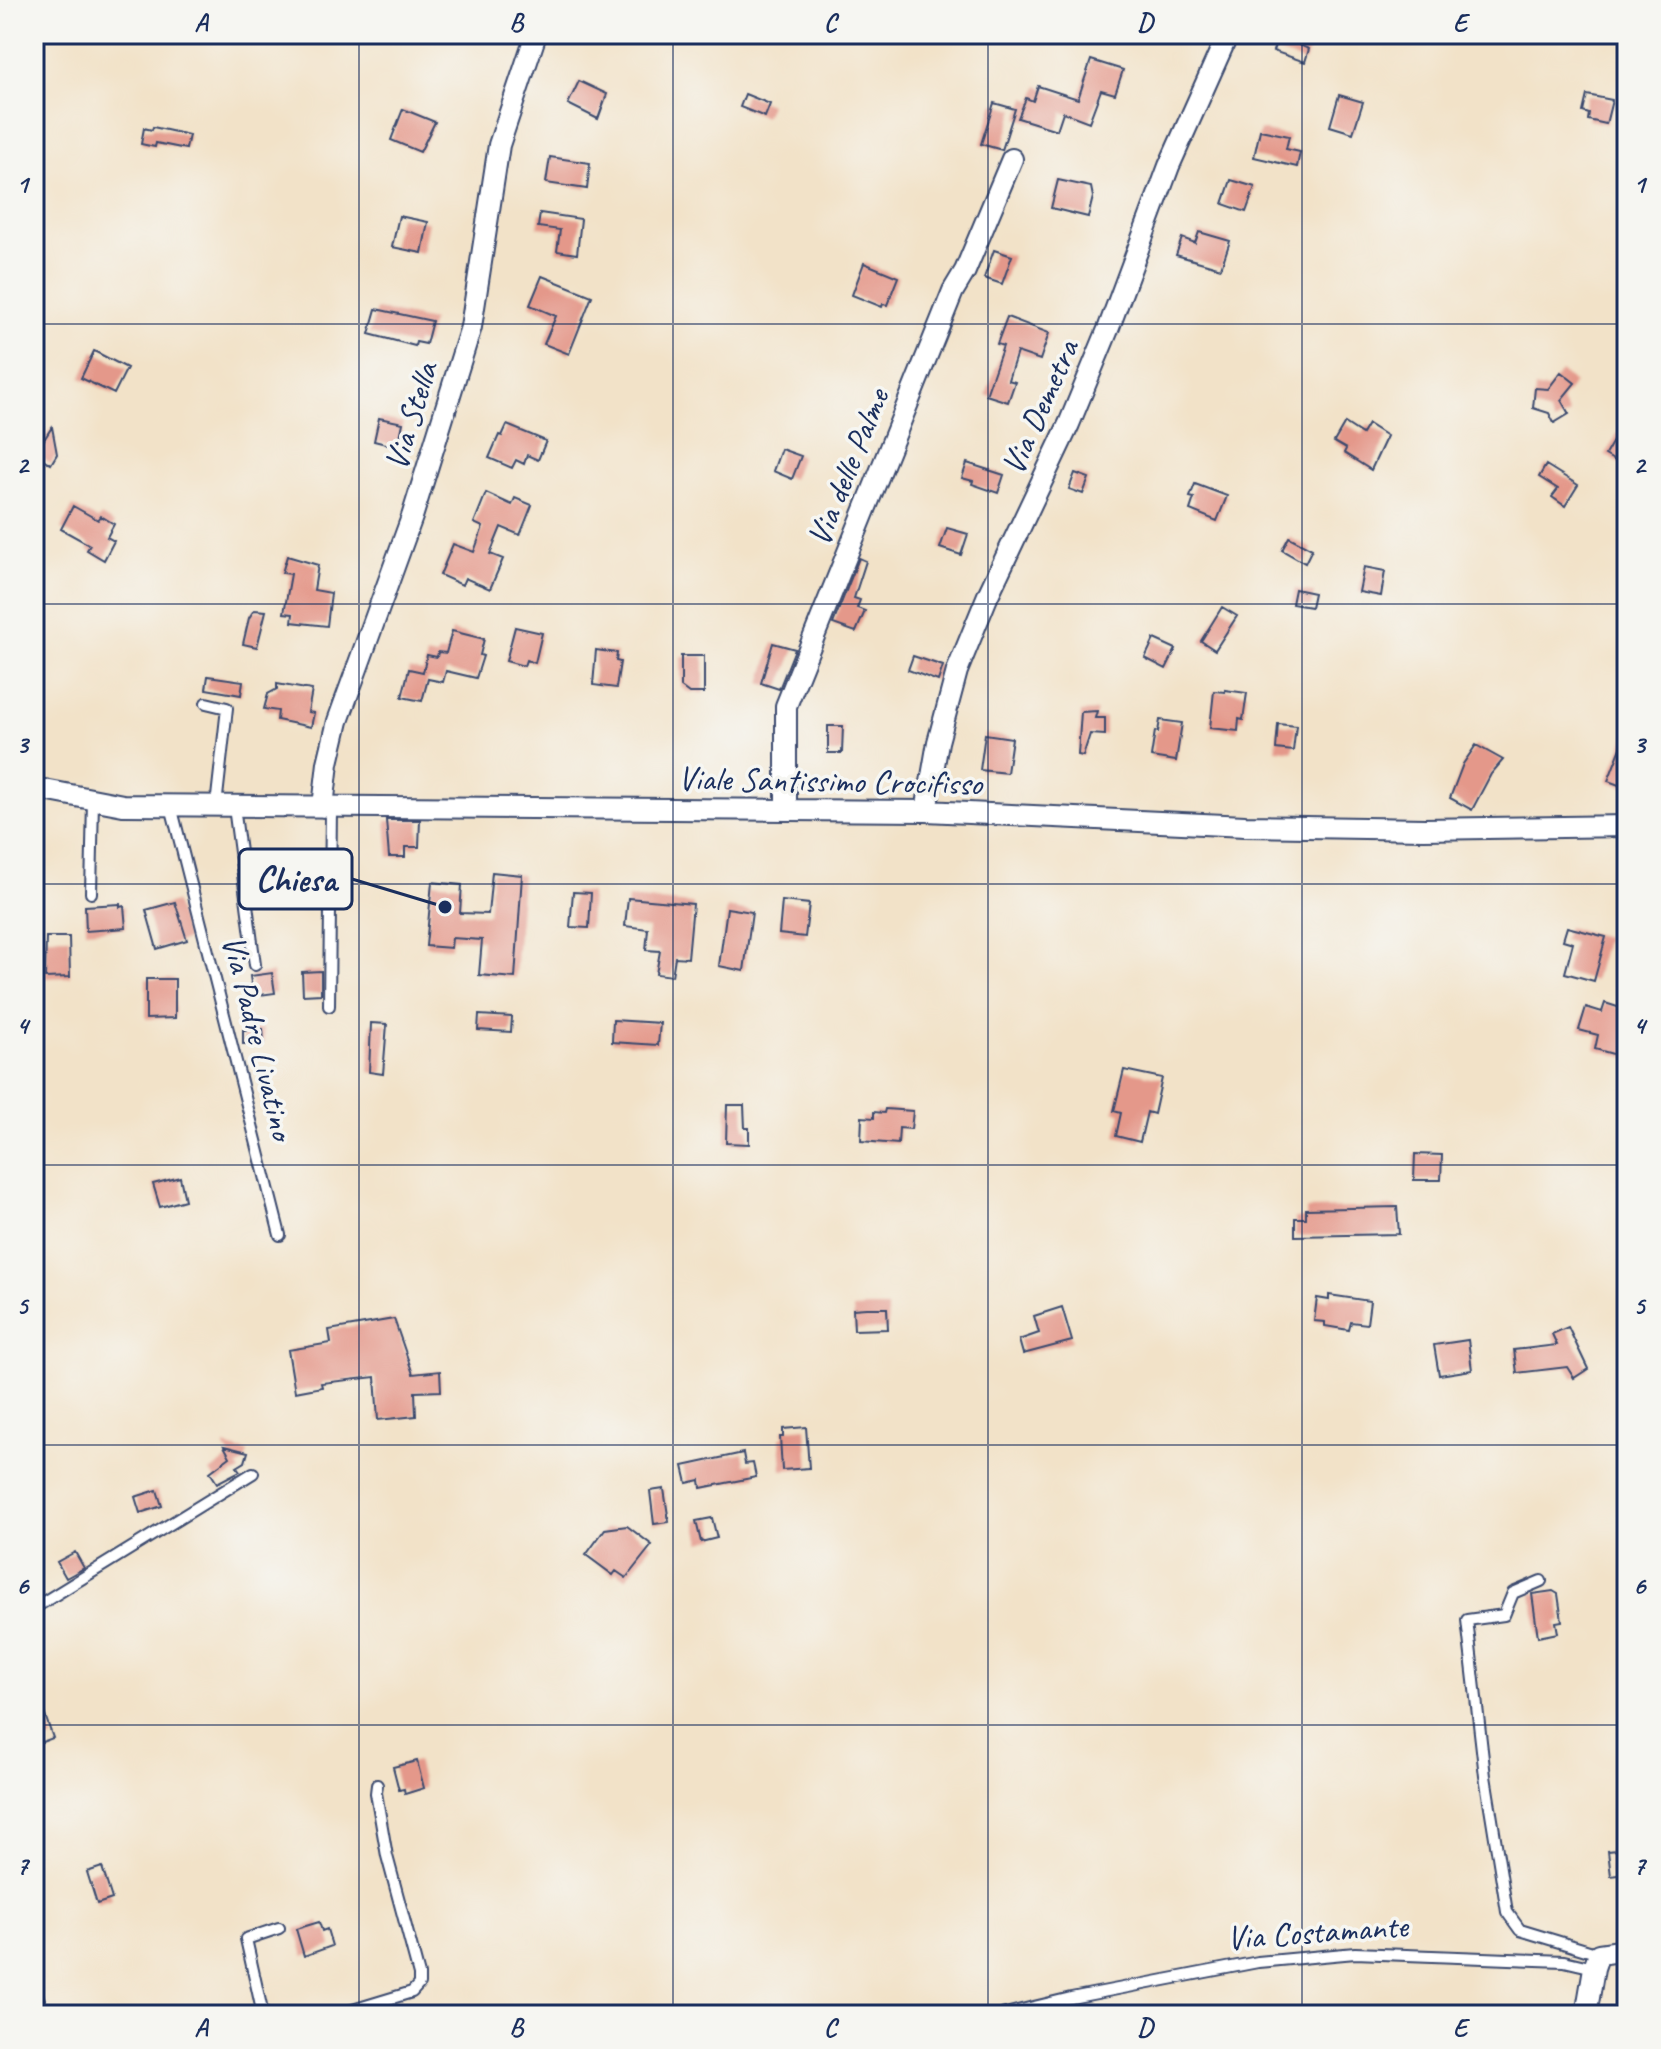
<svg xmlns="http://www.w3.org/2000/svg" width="1661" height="2049" viewBox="0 0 1661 2049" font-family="Caveat,sans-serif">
	<rect width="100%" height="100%" fill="#f6f6f2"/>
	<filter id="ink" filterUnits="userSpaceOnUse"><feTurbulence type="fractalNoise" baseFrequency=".0125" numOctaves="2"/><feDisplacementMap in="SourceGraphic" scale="16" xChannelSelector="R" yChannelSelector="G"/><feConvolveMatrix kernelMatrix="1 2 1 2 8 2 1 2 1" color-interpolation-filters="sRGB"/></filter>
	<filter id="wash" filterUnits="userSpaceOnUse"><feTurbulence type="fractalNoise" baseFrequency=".006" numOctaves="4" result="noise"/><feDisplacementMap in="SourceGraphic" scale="32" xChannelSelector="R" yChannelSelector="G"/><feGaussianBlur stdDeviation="1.8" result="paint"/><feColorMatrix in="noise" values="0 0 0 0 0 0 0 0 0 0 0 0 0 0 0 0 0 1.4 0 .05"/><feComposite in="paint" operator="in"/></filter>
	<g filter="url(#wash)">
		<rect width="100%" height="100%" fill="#f2e2c8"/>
		<g id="blocks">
			<path fill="#e4988a" d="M1279 34 1301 37 1299 45 1309 49 1305 62 1273 51Z
				M1091 60 1123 70 1115 94 1101 90 1089 122 1063 112 1057 130 1018 118 1026 98 1033 101 1038 86 1078 99Z
				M579 81 607 94 598 119 568 104Z
				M745 94 770 104 765 117 740 107Z
				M1339 95 1363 102 1353 133 1330 126Z
				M1587 95 1612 100 1606 124 1588 120 1589 114 1583 112Z
				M994 103 1015 109 1002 150 981 144Z
				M403 109 435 122 420 152 391 140Z
				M153 127 189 135 186 149 156 143 155 147 141 144 144 128 152 130Z
				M1260 130 1289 136 1286 149 1300 152 1297 167 1254 157Z
				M550 157 590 163 587 189 546 183Z
				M1058 180 1091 187 1093 197 1088 217 1051 208Z
				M1231 180 1255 187 1246 212 1223 204Z
				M540 213 581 219 577 254 557 251 560 230 538 227Z
				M399 216 428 222 422 253 392 247Z
				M1199 232 1230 241 1221 268 1176 255 1182 238 1195 243Z
				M994 250 1012 256 1002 284 984 278Z
				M864 263 898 277 887 305 883 304 882 307 852 295Z
				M542 276 592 296 569 354 544 344 556 316 530 305Z
				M376 309 432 321 426 344 416 342 415 346 369 334Z
				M1007 317 1049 333 1040 360 1017 352 1008 380 1015 382 1008 402 986 395 1003 346 997 344Z
				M94 351 127 368 114 394 81 378Z
				M1561 372 1575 383 1561 400 1569 414 1554 423 1549 413 1533 408 1535 388 1548 389Z
				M1627 417V468L1605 455Z
				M379 418 403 423 398 447 374 441Z
				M1345 423 1362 434 1368 424 1387 436 1371 470 1344 453 1346 449 1334 442Z
				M507 425 546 441 538 460 527 455 524 464 516 460 512 468 489 458 499 435 502 436Z
				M52 427 57 454 51 464 35 454Z
				M781 449 801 456 792 479 773 471Z
				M967 463 1004 475 998 493 972 484 973 481 962 478Z
				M1546 465 1578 485 1565 506 1552 497 1558 489 1539 477Z
				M1075 473 1089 478 1083 494 1069 489Z
				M1195 484 1227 496 1217 521 1190 510 1194 498 1190 497Z
				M486 493 512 505 515 498 532 505 520 535 501 527 490 554 503 559 490 589 465 578 462 585 440 575 453 544 474 552 483 527 474 523Z
				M73 506 98 520 101 516 114 524 107 537 114 541 104 560 87 550 90 545 61 529Z
				M947 528 968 534 961 555 940 548Z
				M1289 537 1312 549 1305 563 1282 550Z
				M287 556 318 565 314 590 331 593 327 626 292 622 293 614 284 613 291 574 282 573Z
				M859 558 866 561 854 598 860 600 857 608 865 611 856 632 833 624Z
				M1364 567 1385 571 1381 596 1359 592Z
				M1295 589 1314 593 1311 607 1292 604Z
				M1222 607 1237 616 1215 650 1201 641Z
				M254 610 266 611 257 647 243 644 249 618Z
				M515 627 542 633 535 663 526 660 524 666 506 661Z
				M452 631 484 639 480 655 483 656 476 678 446 671 443 682 428 679 422 701 402 697 409 669 423 672 427 655 437 657 438 652 446 653Z
				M1154 639 1176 649 1166 669 1145 658Z
				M773 643 795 649 779 689 761 683Z
				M596 650 617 653 616 661 620 662 616 688 593 685Z
				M681 656H704V693H689L681 687Z
				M913 656 943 666 938 681 908 670Z
				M208 676 243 681 241 695 206 689Z
				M277 684 312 690 308 712 314 713 311 727 277 720 278 711 264 709 268 694 277 689Z
				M1225 690 1247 693 1243 720 1239 719 1238 731 1210 728 1214 691 1225 692Z
				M1097 711 1095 718H1105V735L1090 734 1083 756 1078 755 1081 712Z
				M1160 720 1182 723 1176 761 1151 757 1155 731 1158 732Z
				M1278 724 1296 726 1293 751 1276 749Z
				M828 726H843L842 753H828Z
				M985 734 1012 738 1007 773 980 770Z
				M1626 735H1627V788L1608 781Z
				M1476 745 1503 760 1491 774 1472 810 1450 798 1463 764Z
				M386 820H420L419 847H405V857H389Z
				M492 872 522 875 515 978 479 975 482 940 452 938 451 948 426 946 432 882 462 885 460 913 488 914Z
				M573 892 591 893 589 928 570 927Z
				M628 898 693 904 688 958 675 957 672 976 656 974 660 951 646 950 648 929 625 926Z
				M782 901 809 904 805 937 779 934Z
				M175 902 187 940 157 949 146 910Z
				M120 904V907L124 906 126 928 86 931 85 906Z
				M727 908 752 912 744 971 719 966Z
				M1567 927 1606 937 1594 981 1565 973 1573 943 1563 940Z
				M46 937H69L70 977 45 978Z
				M321 971V994L303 995 302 972Z
				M272 973 275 993 253 996 250 976Z
				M146 979H175V1018L146 1019Z
				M1605 1003 1627 1010V1058L1595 1049 1598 1035 1579 1030 1586 1007 1602 1012Z
				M479 1015 512 1017 511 1032 478 1030Z
				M613 1020 660 1023 658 1045 612 1042Z
				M371 1023 387 1024 383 1074 369 1072Z
				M263 1029 264 1043 243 1044V1030Z
				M1124 1070 1162 1078 1154 1114 1147 1112 1140 1142 1116 1136 1121 1113 1114 1111Z
				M727 1105H744L745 1128H749V1144L726 1143Z
				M885 1109 913 1111 911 1129 899 1128 898 1144 861 1141 862 1117 874 1118V1112L884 1113Z
				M1415 1154 1442 1155 1441 1180H1414Z
				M180 1177 185 1200 160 1207 153 1184Z
				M1397 1207 1399 1234 1295 1236V1218H1306V1209Z
				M1329 1295 1370 1301 1367 1324 1351 1322 1349 1330 1325 1326V1322L1314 1321 1317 1298 1329 1300Z
				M1062 1307 1072 1341 1023 1354 1019 1340 1039 1333 1034 1316Z
				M866 1308H887L888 1329 854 1330 853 1309Z
				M394 1319 413 1374 440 1371 441 1391 415 1392 416 1416 378 1420 375 1377 321 1383 322 1387 295 1392 288 1350 331 1343 329 1330Z
				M1568 1327 1588 1369 1574 1378 1567 1367 1517 1373 1514 1350 1557 1345 1552 1334Z
				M1468 1340 1472 1370 1439 1375 1434 1345Z
				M806 1427 809 1468 782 1470 780 1437H783V1429Z
				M224 1446 248 1452 245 1462 237 1467 240 1471 217 1483 210 1472 230 1457Z
				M743 1453 745 1464 753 1463 756 1477 701 1488 700 1480 687 1483 683 1466Z
				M664 1489 669 1522 654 1524 650 1491Z
				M157 1490 162 1506 140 1513 135 1497Z
				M712 1518 717 1538 701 1542 696 1521Z
				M627 1526 652 1545 626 1578 616 1571 613 1575 586 1555 605 1529Z
				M75 1552 84 1568 66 1578 57 1562Z
				M1553 1591 1558 1594 1562 1621 1556 1622 1558 1633 1538 1637 1532 1594Z
				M36 1690 53 1738 34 1745V1691Z
				M417 1761 424 1788 405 1794 404 1789 399 1790 393 1767Z
				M1627 1849V1874L1611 1876 1608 1851Z
				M102 1867 112 1899 97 1904 87 1872Z
				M319 1922 322 1931 327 1929 332 1946 304 1956 296 1929Z"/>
		</g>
	</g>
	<g filter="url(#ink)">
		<use href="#blocks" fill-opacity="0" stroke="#3b4a6e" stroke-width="2"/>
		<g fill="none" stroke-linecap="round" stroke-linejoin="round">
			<defs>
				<path id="lane" d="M206 703 227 708 216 806
					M171 806 280 1235
					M234 807 255 965
					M91 893 93 800
					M329 1006 331 807
					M1541 1581 1513 1593 1504 1615 1467 1620 1485 1776 1507 1912 1520 1930 1599 1954
					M34 1608 253 1473
					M34 1986 44 2015
					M263 2015 246 1939 279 1928
					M336 2015 412 1992 419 1984V1975L387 1856 376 1793 377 1785
					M1001 2015 1071 1998 1258 1962 1355 1953 1564 1961 1594 1968"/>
				<path id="street" d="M34 788 123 805 926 811 1245 826 1424 829 1627 826
					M323 807 328 763 338 721 412 517 471 327 499 145 535 37
					M786 810V706L953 291 965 271 1012 159
					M926 811 938 742 957 671 988 595 1069 424 1109 327 1169 166 1228 34
					M1586 2015 1594 1968 1599 1954 1627 1950"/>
			</defs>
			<use href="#lane" stroke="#3b4a6e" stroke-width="14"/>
			<use href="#street" stroke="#3b4a6e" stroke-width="24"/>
			<use href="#lane" stroke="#fff" stroke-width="10"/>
			<use href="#street" stroke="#fff" stroke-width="20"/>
		</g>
	</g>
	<path fill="none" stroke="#1b2f5e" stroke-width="2" stroke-opacity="0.55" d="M359 34V2015M673 34V2015M988 34V2015M1302 34V2015M34 324H1627M34 604H1627M34 884H1627M34 1165H1627M34 1445H1627M34 1725H1627"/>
	<g text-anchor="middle" stroke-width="7" stroke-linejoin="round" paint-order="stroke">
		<g font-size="34" fill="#1b2f5e" stroke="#f6f6f2">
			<text transform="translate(1039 407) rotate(-66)" y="12">Via Demetra</text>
			<text transform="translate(410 416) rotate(-73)" y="12">Via Stella</text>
			<text transform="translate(847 467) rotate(-68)" y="12">Via delle Palme</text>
			<text transform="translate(830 780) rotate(1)" y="12">Viale Santissimo Crocifisso</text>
			<text transform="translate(259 1037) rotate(76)" y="12">Via Padre Livatino</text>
			<text transform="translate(1317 1931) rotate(-4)" y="12">Via Costamante</text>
		</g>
	</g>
	<path fill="none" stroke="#1b2f5e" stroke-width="3" d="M445 907L352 879"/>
	<circle fill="#1b2f5e" stroke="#f6f6f2" stroke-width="3" cx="445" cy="907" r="8"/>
	<rect fill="#f6f6f2" stroke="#1b2f5e" stroke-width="3" x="239" y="849" width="113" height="60" rx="8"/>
	<g font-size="36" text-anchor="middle" font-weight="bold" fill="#1b2f5e">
		<text x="296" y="891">Chiesa</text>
	</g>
	<rect width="1661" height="2049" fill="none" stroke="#f6f6f2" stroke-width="88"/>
	<rect x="44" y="44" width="1573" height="1961" fill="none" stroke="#1b2f5e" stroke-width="3"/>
	<g font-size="26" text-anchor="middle" font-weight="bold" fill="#1b2f5e">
		<text x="201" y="31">A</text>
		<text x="516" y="31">B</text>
		<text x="830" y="31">C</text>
		<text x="1145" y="31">D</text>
		<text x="1460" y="31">E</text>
		<text x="22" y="193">1</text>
		<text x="1639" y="193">1</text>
		<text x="22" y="473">2</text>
		<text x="1639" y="473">2</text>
		<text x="22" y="753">3</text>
		<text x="1639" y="753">3</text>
		<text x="22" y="1034">4</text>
		<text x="1639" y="1034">4</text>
		<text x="22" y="1314">5</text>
		<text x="1639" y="1314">5</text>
		<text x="22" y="1594">6</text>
		<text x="1639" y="1594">6</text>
		<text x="22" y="1874">7</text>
		<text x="1639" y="1874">7</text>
		<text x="201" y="2036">A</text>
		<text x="516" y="2036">B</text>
		<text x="830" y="2036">C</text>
		<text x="1145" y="2036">D</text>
		<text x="1460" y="2036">E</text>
	</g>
</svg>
